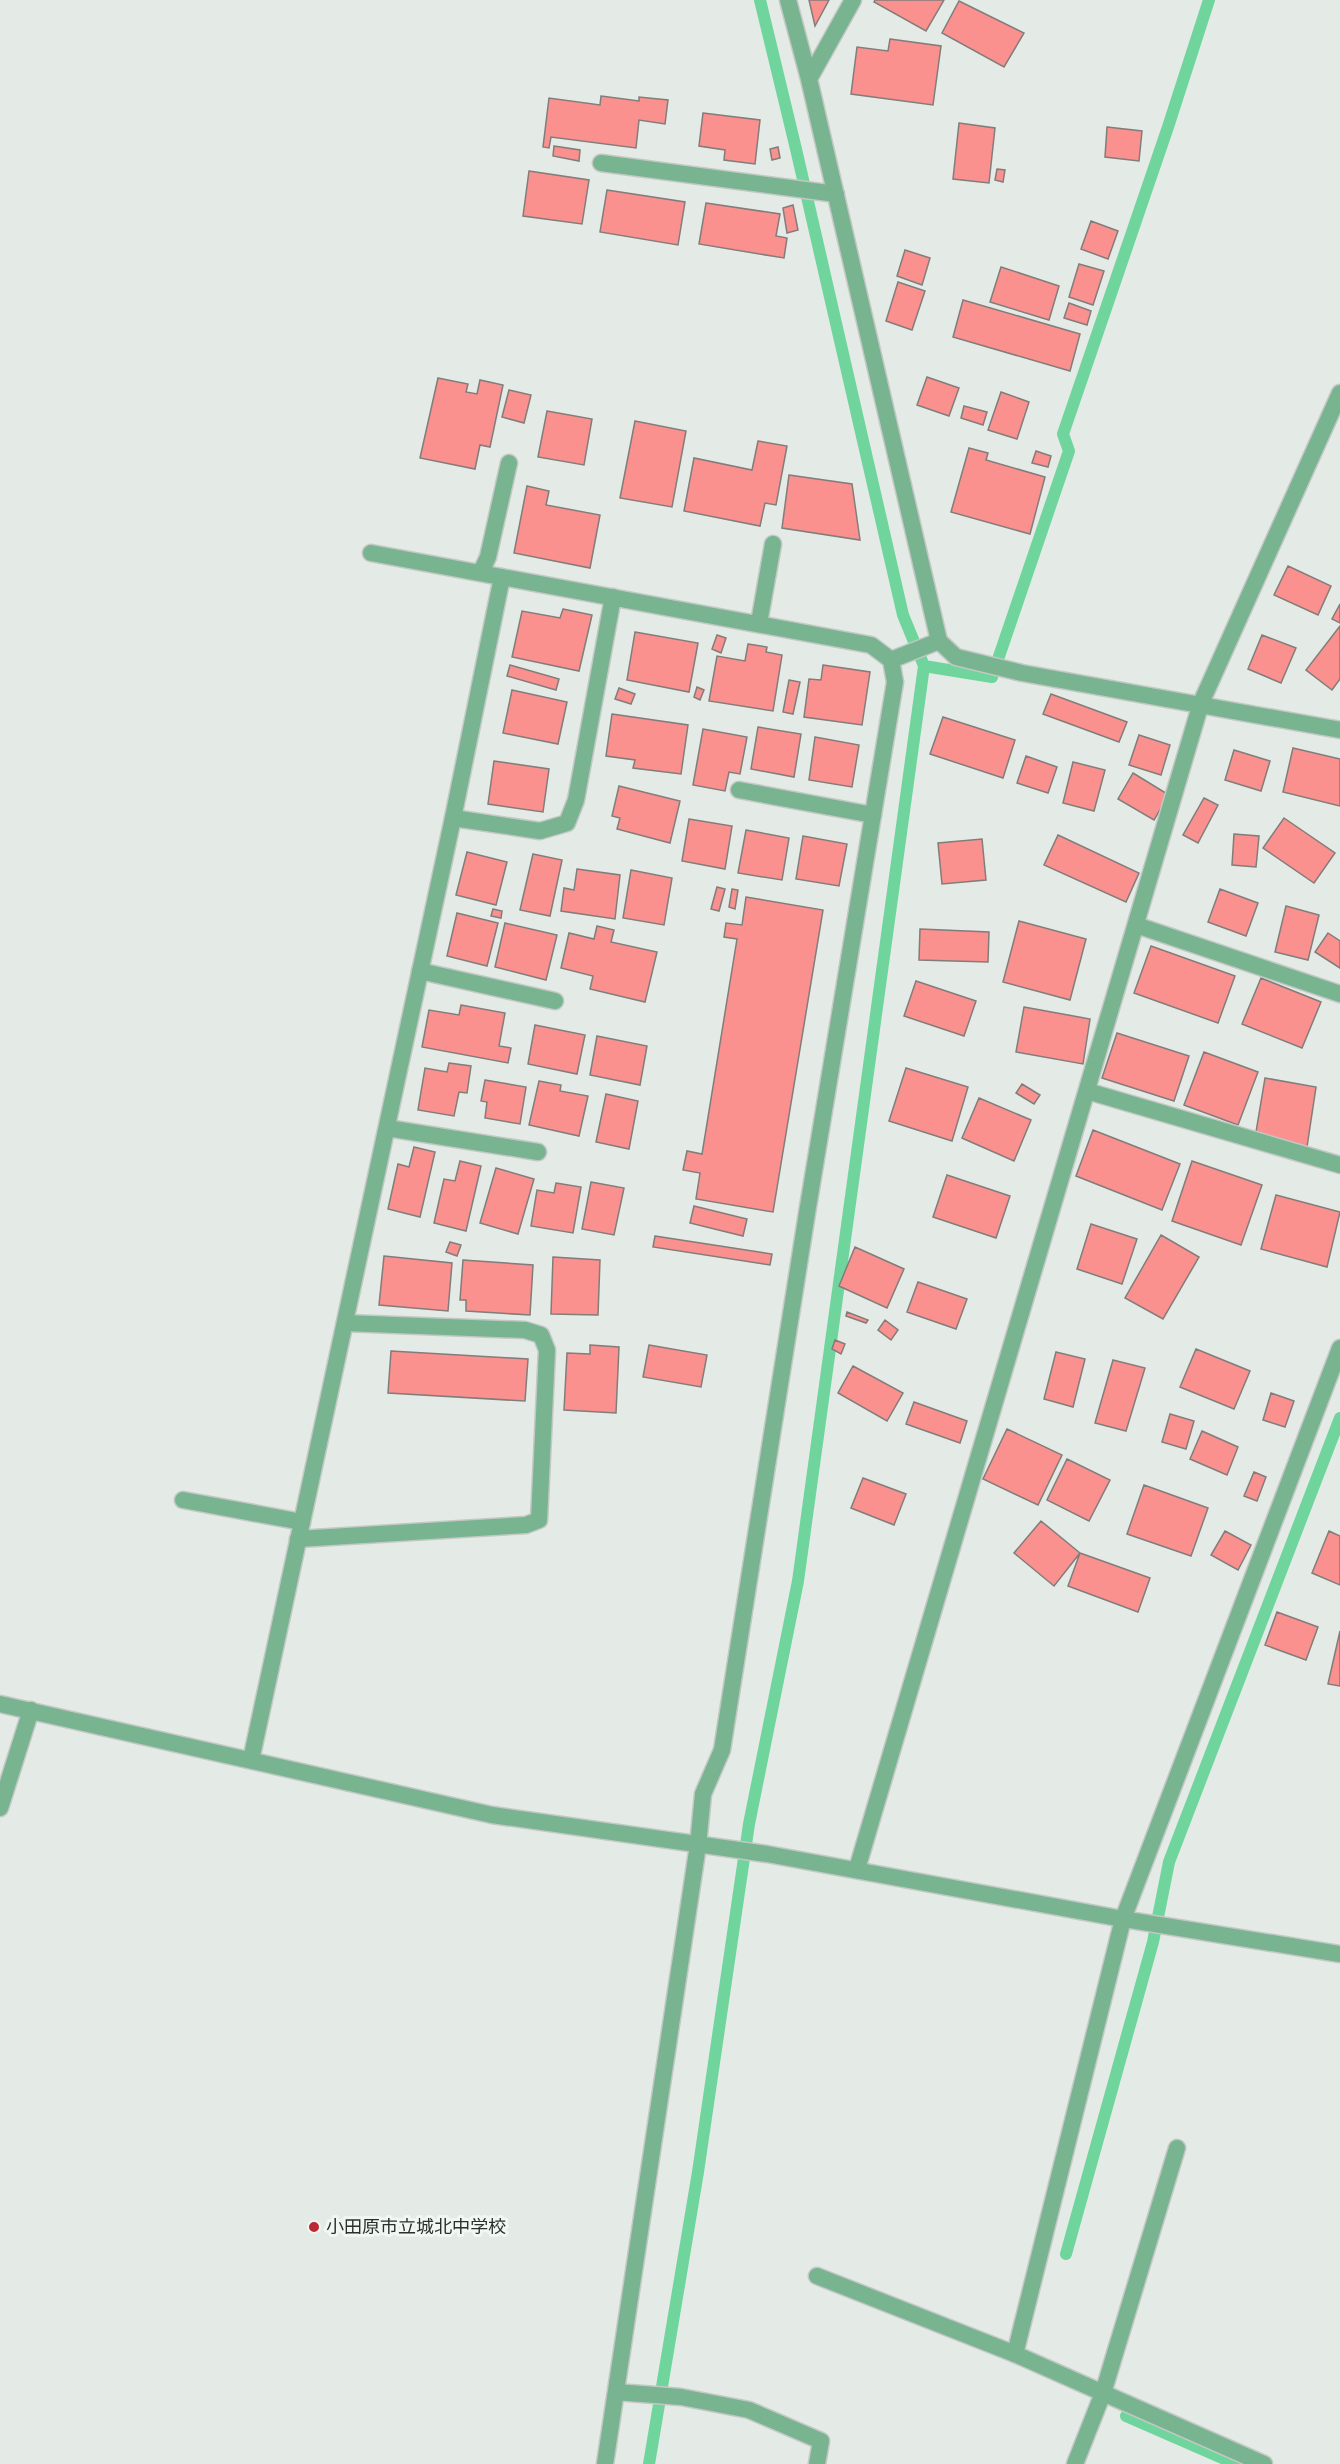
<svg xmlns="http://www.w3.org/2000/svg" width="1340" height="2464" viewBox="0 0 1340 2464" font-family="Barlow,'Noto Sans JP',sans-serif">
	<rect width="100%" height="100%" fill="#e4eae6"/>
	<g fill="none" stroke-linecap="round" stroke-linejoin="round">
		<path stroke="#70d59c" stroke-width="12" d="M924 666 992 677 1069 451 1063 434 1168 127 1209 0
			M1066 2254 1153 1942 1169 1862 1340 1418
			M1126 2416 1236 2464
			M649 2464 698 2172 749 1824 798 1581 924 666 903 615 796 149 760 0"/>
	</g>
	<path fill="#fa918e" stroke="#827c7b" stroke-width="1.5" d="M809 0H829L815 26Z
		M875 0H944L926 31 874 2Z
		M959 1 1024 33 1004 67 942 33Z
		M890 39 941 46 933 105 851 94 857 47 888 51Z
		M601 96 639 101V97L668 100 665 124 639 120 636 148 551 137 549 148 543 147 549 98 600 105Z
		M703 113 760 120 755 164 724 160 725 150 699 146Z
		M959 123 995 128 989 183 953 179Z
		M1107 127 1142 131 1139 161 1105 157Z
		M554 146 580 150 579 161 553 156Z
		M778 147 780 158 772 160 770 149Z
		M997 169 1005 170 1003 182 995 180Z
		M529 171 589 180 582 224 523 216Z
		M607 190 685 202 678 245 600 232Z
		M706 203 780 214 776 236 787 238 784 258 699 244Z
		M793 205 798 230 787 233 783 208Z
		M1091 221 1118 231 1108 259 1081 249Z
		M905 250 930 258 922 285 897 276Z
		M1079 264 1104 271 1093 305 1069 297Z
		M1001 267 1059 286 1049 320 990 302Z
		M898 282 925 291 912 330 886 321Z
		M963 300 1080 334 1070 371 953 337Z
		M1069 303 1091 311 1087 325 1064 318Z
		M927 377 959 388 949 416 917 405Z
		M438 378 468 384 466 392 477 394 480 380 503 385 490 447 480 445 475 469 420 458Z
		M509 390 531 395 524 423 502 417Z
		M1001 392 1029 402 1017 439 988 430Z
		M964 406 987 412 983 425 961 418Z
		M547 411 592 419 584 465 538 457Z
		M635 421 686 431 672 507 620 498Z
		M758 441 787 446 776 505 765 503 760 526 684 511 694 458 752 470Z
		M969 448 988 453 986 460 1045 477 1030 534 951 512Z
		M1036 451 1051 456 1048 467 1032 463Z
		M789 475 852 484 860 540 782 528Z
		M527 486 549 491 546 505 600 515 590 568 514 553Z
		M1288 566 1331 586 1318 615 1274 595Z
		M1340 604V623L1332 619Z
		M563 609 592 615 579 671 512 657 522 611 560 618Z
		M1340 626V679L1332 690 1306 670Z
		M635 632 698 643 689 692 627 680Z
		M717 635 726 638 721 653 712 649Z
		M1262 635 1296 648 1281 683 1248 669Z
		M748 644 767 647 766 652 782 655 773 711 709 701 717 656 745 661Z
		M510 665 559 679 556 690 507 676Z
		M823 665 870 672 862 725 804 717 809 679 821 680Z
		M789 680 800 682 793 714 783 712Z
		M697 687 704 690 700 700 694 697Z
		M619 688 635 694 631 704 615 699Z
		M512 690 567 702 558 744 503 733Z
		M1051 694 1127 722 1119 742 1043 714Z
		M612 714 688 725 681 774 633 768 635 760 606 756Z
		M943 717 1015 740 1003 778 930 754Z
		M758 727 801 734 794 777 751 769Z
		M703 729 747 737 740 774 729 772 725 791 693 785Z
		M1139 735 1170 745 1161 775 1129 765Z
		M815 737 859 745 852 787 809 780Z
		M1293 748 1340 759V806L1283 792Z
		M1234 750 1270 761 1261 791 1225 780Z
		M1026 756 1057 767 1048 793 1017 783Z
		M494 761 549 769 543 812 488 804Z
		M1073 762 1105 770 1094 811 1063 803Z
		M1133 773 1169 795 1154 820 1118 799Z
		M619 786 680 801 670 843 617 829 620 818 612 816Z
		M1204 798 1218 805 1198 843 1183 835Z
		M1284 818 1335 853 1314 883 1263 848Z
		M689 819 732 826 725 869 682 861Z
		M746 830 789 838 782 880 738 873Z
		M1234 834 1259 836 1256 867 1232 865Z
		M1058 835 1139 873 1126 902 1044 865Z
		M803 836 847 844 839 886 796 879Z
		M982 839 986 880 942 884 938 843Z
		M467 852 507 862 496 905 456 895Z
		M533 854 562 860 550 916 520 910Z
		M577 869 620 875 615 919 561 911 564 888 574 890Z
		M631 870 672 878 664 925 623 918Z
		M717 887 725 889 719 911 711 909Z
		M732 889 738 890 735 909 729 907Z
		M1220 889 1258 903 1246 936 1208 922Z
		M746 897 823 910 773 1212 696 1199 700 1173 683 1170 687 1151 702 1154 737 939 724 937 726 923 742 925Z
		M1286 906 1319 915 1308 960 1275 952Z
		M493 909 502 911 501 918 491 916Z
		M457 913 498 923 487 966 447 956Z
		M1019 921 1086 939 1070 1000 1003 982Z
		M505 923 557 935 546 980 495 967Z
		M597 926 614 930 611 942 657 952 645 1002 590 989 593 976 561 968 569 933 594 939Z
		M920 929 989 932 988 962 919 960Z
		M1328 933 1340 941V968L1315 952Z
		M1151 946 1235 976 1218 1023 1134 993Z
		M1261 978 1321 1002 1302 1048 1242 1024Z
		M916 981 976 1001 964 1036 904 1016Z
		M461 1005 505 1013 499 1046 511 1048 508 1063 422 1047 429 1010 459 1015Z
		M1024 1007 1090 1019 1083 1064 1016 1052Z
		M535 1025 585 1035 577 1074 528 1064Z
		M1117 1033 1189 1056 1174 1101 1102 1078Z
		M597 1036 647 1046 640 1085 590 1075Z
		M1204 1052 1258 1072 1238 1125 1184 1105Z
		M449 1063 471 1066 467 1093 459 1092 454 1116 418 1110 425 1068 447 1072Z
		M906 1068 968 1087 952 1141 889 1121Z
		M1265 1078 1316 1087 1307 1147 1255 1138Z
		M485 1080 526 1087 520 1124 485 1118 487 1102 481 1101Z
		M539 1081 561 1085 560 1091 588 1096 579 1136 529 1125Z
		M1022 1084 1040 1095 1034 1104 1016 1093Z
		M606 1094 638 1101 629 1149 596 1142Z
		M979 1098 1031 1120 1014 1161 962 1138Z
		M1093 1130 1180 1164 1162 1210 1076 1176Z
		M414 1147 435 1152 420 1217 388 1209 398 1164 409 1167Z
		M460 1161 481 1166 466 1231 434 1223 444 1179 455 1181Z
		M1192 1161 1262 1185 1241 1245 1172 1221Z
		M496 1168 534 1179 518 1234 480 1223Z
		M947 1175 1010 1196 996 1238 933 1217Z
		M591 1182 624 1188 614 1235 582 1229Z
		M556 1183 581 1187 573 1233 531 1226 537 1190 554 1193Z
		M1276 1195 1340 1212 1327 1267 1261 1249Z
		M694 1206 747 1219 743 1236 690 1223Z
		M1091 1224 1137 1239 1122 1284 1077 1269Z
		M1161 1235 1199 1257 1163 1319 1125 1298Z
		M655 1236 772 1254 770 1265 653 1247Z
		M450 1242 461 1245 457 1256 446 1252Z
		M855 1247 904 1269 887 1308 839 1286Z
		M384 1256 452 1263 448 1311 379 1305Z
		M553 1257 600 1260 598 1315 551 1314Z
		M463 1260 533 1265 530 1315 466 1311V1300H460Z
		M918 1282 967 1299 956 1329 907 1312Z
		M847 1312 868 1320 866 1323 846 1316Z
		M885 1320 898 1330 891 1340 878 1330Z
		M835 1340 845 1344 841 1354 832 1349Z
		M590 1345 619 1347 616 1413 564 1410 567 1353 590 1354Z
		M649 1345 707 1355 701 1387 643 1377Z
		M1196 1349 1250 1371 1234 1409 1180 1387Z
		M391 1351 528 1359 525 1401 388 1393Z
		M1056 1352 1085 1359 1073 1407 1044 1399Z
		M1113 1360 1145 1368 1126 1431 1095 1423Z
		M853 1366 903 1393 887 1421 838 1393Z
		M1271 1393 1294 1401 1285 1427 1263 1420Z
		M914 1402 967 1421 960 1443 906 1424Z
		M1170 1414 1194 1421 1186 1449 1162 1442Z
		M1007 1429 1062 1455 1038 1505 983 1479Z
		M1202 1431 1238 1447 1227 1475 1190 1459Z
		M1067 1459 1110 1480 1089 1521 1047 1500Z
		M1254 1472 1266 1477 1257 1501 1244 1496Z
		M863 1478 906 1494 894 1525 851 1508Z
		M1144 1485 1208 1508 1191 1556 1127 1534Z
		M1041 1521 1080 1553 1054 1586 1014 1553Z
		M1225 1531 1251 1545 1238 1570 1211 1555Z
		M1329 1531 1340 1536V1585L1312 1573Z
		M1080 1553 1150 1578 1138 1612 1068 1586Z
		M1277 1612 1318 1627 1306 1660 1265 1645Z
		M1340 1631V1686L1328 1684Z"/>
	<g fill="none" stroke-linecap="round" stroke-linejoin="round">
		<defs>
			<path id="service" d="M759 623 773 544
				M739 790 873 815
				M453 818 540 831 567 823 576 800 613 597
				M1136 925 1340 994
				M420 971 555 1001
				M1087 1091 1340 1165
				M387 1128 538 1152
				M183 1500 302 1522
				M298 1539 526 1525 539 1520 547 1350 541 1335 525 1330 345 1323
				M1015 2354 1123 1919
				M1103 2393 1177 2148"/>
			<path id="minor" d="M788 0 809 79 939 641 956 657 1022 673 1340 730
				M809 79 853 0
				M601 163 836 194
				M371 553 871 645 891 660 939 641
				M481 572 488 557 509 463
				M0 1704 492 1815 767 1854 1123 1919 1340 1954
				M251 1760 453 818 502 577
				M0 1808 31 1710
				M857 1869 1201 703 1340 393
				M1123 1919 1340 1348
				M817 2276 1015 2354 1103 2393 1075 2464
				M616 2392 681 2397 749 2410 821 2441 817 2464
				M1103 2393 1264 2464
				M605 2464 698 1845 703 1794 722 1750 807 1213 895 682 891 660"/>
		</defs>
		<use href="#service" stroke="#c3c8c5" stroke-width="19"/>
		<use href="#minor" stroke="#c3c8c5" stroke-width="19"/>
		<use href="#service" stroke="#77b48f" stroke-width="16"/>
		<use href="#minor" stroke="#77b48f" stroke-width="16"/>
	</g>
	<circle fill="#ba2935" stroke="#f1f7f3" stroke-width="2" cx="314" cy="2227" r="6"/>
	<g text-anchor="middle" stroke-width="6" stroke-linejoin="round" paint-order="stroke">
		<g font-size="18" fill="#2c2f2d" stroke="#f1f7f3" text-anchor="start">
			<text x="326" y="2233">小田原市立城北中学校</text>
		</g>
	</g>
</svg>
